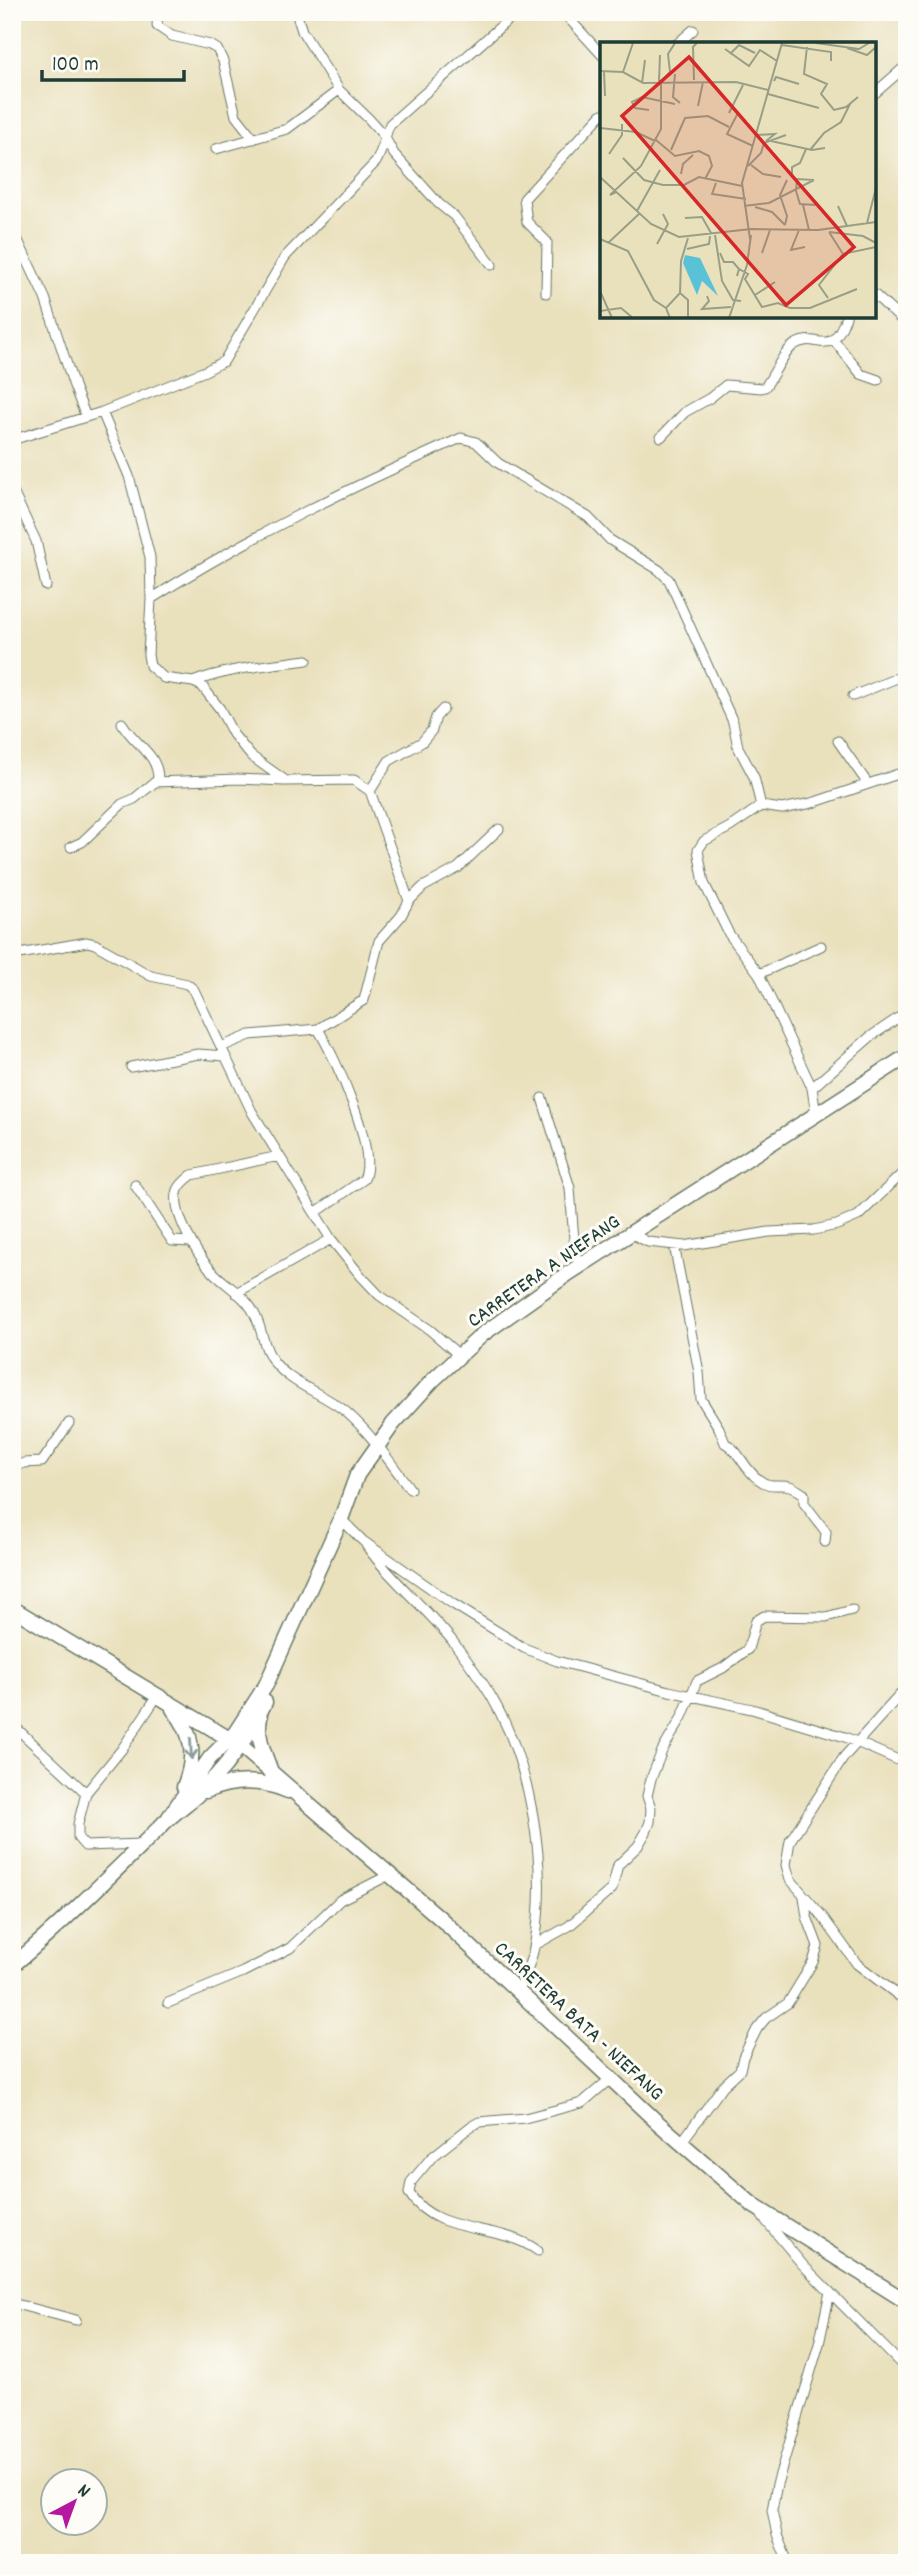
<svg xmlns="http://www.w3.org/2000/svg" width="919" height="2575" viewBox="0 0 919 2575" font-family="Dekko,sans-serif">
	<rect width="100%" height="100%" fill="#fdfcf7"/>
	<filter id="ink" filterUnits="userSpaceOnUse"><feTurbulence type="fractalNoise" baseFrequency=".0143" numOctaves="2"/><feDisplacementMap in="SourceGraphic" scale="14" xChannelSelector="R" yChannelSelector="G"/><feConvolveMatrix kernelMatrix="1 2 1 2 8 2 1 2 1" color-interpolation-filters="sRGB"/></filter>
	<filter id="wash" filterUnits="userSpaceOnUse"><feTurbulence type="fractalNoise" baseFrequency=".00686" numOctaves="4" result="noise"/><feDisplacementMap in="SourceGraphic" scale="28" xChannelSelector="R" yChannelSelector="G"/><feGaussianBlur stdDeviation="1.57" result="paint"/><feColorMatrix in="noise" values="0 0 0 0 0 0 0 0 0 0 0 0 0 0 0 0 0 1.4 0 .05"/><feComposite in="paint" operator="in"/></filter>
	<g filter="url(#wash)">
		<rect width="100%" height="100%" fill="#e9e0bc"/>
	</g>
	<g filter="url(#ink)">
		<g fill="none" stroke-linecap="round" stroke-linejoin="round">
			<defs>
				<path id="minor" d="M158 12 157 26 172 36 210 45 217 49 223 61 236 116 254 139
					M296 12 302 31 339 90 369 119 384 136 394 154 439 204 454 216 492 265
					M563 12 602 55
					M677 44 693 30
					M875 93 907 65
					M216 149 287 129 339 90
					M12 228 45 298 74 386 86 417
					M546 293 547 242 527 222 524 199 602 114
					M875 295 907 325
					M833 339 861 374 878 380
					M102 412 129 476 150 557 151 599 148 655 150 666 164 678 193 682 202 686 220 709 233 734 251 756 286 781 354 780 370 791 409 901 401 916 379 941 364 1000 318 1029 250 1035 221 1047
					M661 437 685 412 710 398 726 385 761 388 765 387C774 375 782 354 794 345 817 330 830 362 846 317
					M12 440 102 412 205 371 224 361 285 257 376 162C383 150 384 137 390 124L517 12
					M12 490 36 541 46 586
					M151 599C249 536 354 486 461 438L476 442 498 463 588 517 610 540 659 570 669 580 733 722 738 747 754 777 761 806
					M193 682C229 668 269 665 307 660
					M853 696 897 678 907 670
					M122 723C135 746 159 753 158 781
					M838 741 868 784
					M370 791 389 761 422 742 432 730 436 717 443 709
					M71 847 82 842 122 804 134 799 155 782 238 779 284 781
					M409 901 423 887 458 868 499 829
					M12 953 14 955 87 942 95 944 151 976 187 984 194 990 252 1112 331 1239 361 1276 379 1295 430 1330 459 1355
					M759 974 821 946
					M131 1067 198 1054 225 1056
					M812 1088 870 1037 907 1012
					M542 1098 570 1188 574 1240 579 1267
					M816 1115 812 1088 759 974 729 934 704 883 698 850 704 841 730 827 761 806 782 809 812 803 907 771
					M279 1156 192 1175C187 1179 181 1183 178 1190 170 1212 198 1256 212 1271 225 1285 246 1296 254 1313 263 1329 262 1347 274 1362 292 1385 323 1393 345 1411 371 1433 390 1462 410 1489
					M135 1185 172 1241 191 1242
					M315 1213 364 1179C378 1149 335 1057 318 1029
					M632 1234 648 1242 684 1246 769 1232 814 1230 837 1225 858 1216 907 1169
					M674 1245 699 1372 701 1399 719 1428 725 1443C739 1450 744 1469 758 1479 771 1489 777 1483 790 1486 794 1487 800 1492 804 1494V1503L826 1532 825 1542
					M236 1293 331 1239
					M12 1468 24 1463 42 1462 69 1423
					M341 1519 363 1541 453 1604 524 1648 557 1661 669 1691 752 1709 845 1737 907 1764
					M366 1545C391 1581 427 1608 454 1643 467 1660 480 1678 491 1696 531 1764 548 1864 535 1942 533 1959 524 1976 519 1992
					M907 1687 844 1757 790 1841 786 1865 790 1879 822 1916 857 1964 907 2002
					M12 1724 86 1793
					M142 1844 85 1846 78 1838V1824L86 1793 122 1749 158 1695
					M535 1945 569 1926 612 1889 618 1865 638 1846 646 1832 650 1822 651 1808 647 1796 651 1779 662 1751 682 1717 697 1681 723 1668 748 1649 756 1621 764 1616 826 1617 852 1610
					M168 2003 243 1972 290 1948 340 1900 391 1874
					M681 2143 723 2086 740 2070 743 2057 757 2029 766 2018 788 2003 813 1962 818 1946 807 1917 804 1897
					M762 2216 802 2264 907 2370
					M538 2251C500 2222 436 2237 409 2193L411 2182 431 2158 470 2127 479 2122 525 2118 582 2103 610 2079
					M12 2303 76 2320
					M788 2563 777 2535 772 2510 777 2484 819 2344 830 2292"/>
				<path id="primary" d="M12 1608 241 1746 441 1919 656 2121 754 2206 907 2302
					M173 1709C194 1734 196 1756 184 1787
					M260 1718C256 1735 264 1753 270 1769
					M206 1791C234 1779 260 1779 288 1791
					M169 1817 210 1758 235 1733 266 1685 341 1519 357 1475 393 1424 433 1380 483 1334 569 1273 907 1056
					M12 1966C64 1922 112 1874 160 1827 171 1815 184 1806 196 1796 226 1769 248 1738 265 1702"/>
			</defs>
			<use href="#minor" stroke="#667664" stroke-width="11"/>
			<use href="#primary" stroke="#667664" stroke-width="17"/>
			<use href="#minor" stroke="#fff" stroke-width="9"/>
			<use href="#primary" stroke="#fff" stroke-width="14"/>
		</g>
		<defs><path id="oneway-shaft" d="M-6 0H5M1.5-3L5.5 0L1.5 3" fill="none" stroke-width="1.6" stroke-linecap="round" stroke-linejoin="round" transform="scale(1.75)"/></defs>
		<use stroke="#8f9e9a" href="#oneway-shaft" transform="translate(191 1749) rotate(87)"/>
	</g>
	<g text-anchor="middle" stroke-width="6" stroke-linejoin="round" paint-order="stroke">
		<g font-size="21" fill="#1f3d34" stroke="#fdfcf7">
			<text transform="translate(543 1270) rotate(-35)" y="7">CARRETERA A NIEFANG</text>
			<text transform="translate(580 2020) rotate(43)" y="7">CARRETERA BATA - NIEFANG</text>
		</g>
	</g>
	<g transform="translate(600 42)">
		<rect width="276" height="276" fill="#e9e0bc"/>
		<path d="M85 213 100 216 118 254 102 239 97 253 83 221Z" fill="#5ac2d6"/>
		<path fill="none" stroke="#989f86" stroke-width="2" d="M216 1 259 7 269 1M182 3 231 10V19M207 5 204 32 227 42 221 52 234 68 246 65 258 55M247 6 267 13 276 5M125 7 149 24 160 8 177 19M130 12 139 3 155 11M0 29 23 30 43 41 136 40 168 48M4 29 5 54M23 30 33 1M75 32 73 55 80 61M63 38 70 30 68 12 75 1M94 38 93 5 97 1M59 39 60 13M174 39 176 35 199 42M42 41 45 18M168 52 219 66M98 64 103 40M49 68 35 66 32 60 42 55 75 62M129 71 143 43M138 71 127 92 153 104M0 86 36 90 55 99M156 93 175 92 166 99M56 98 75 114 99 109 109 114 112 124 105 137M171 99 212 108 225 106M71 108 85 76 108 74 129 85M210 108 224 91 241 80 250 62M9 112 22 93V82M23 116 44 138 63 143H84L99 135 142 144M151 123 163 132 181 135M148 124 161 111 164 101 186 93M81 132 83 122 93 113M0 135 51 182 79 195 151 187 218 188 276 180M197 138 192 134V125L200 121 206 107M214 138 197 137 196 149 200 162 217 163M116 141 112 152 146 157M16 150 10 153 41 124 61 87V39M203 163 209 188M144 164 169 161 214 138M238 164 247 184M155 165 172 170 185 183M37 169 60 128M85 176 102 175 111 191M267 181 276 146M185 183 187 174 180 153 187 138M199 188 191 208 205 205M229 190 243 212 276 205M229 190 263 194 276 201M115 193 122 239 133 258 141 259M0 197 28 209 54 258 66 266M150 197 142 141 182 1M8 201 39 172M57 202 68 182 63 172M87 207 109 202 110 194M120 211 124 220H133L139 227M162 211 170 188M137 234 139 227 148 232 145 237 162 265 178 261 190 266H210L257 247M0 249 12 276M80 251 88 258V276M155 253 175 240M107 254 109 259 102 267 131 265M228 256 219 243 243 212M0 269 21 266 33 276M70 276 66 266 80 251 81 219 88 196M129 276 147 223 151 193"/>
		<path fill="#d62828" fill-opacity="0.15" stroke="#d62828" stroke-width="3.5" d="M89 15 254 205 186 263 22 74Z"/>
		<rect width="276" height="276" fill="none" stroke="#1f3d34" stroke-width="3.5"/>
	</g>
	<rect width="919" height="2575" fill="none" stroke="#fdfcf7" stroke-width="42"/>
	<g transform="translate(74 2502) rotate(41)"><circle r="33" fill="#fdfcf7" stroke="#a4b0a9" stroke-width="2"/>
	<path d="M0-5L12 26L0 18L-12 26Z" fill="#b5179e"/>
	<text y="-10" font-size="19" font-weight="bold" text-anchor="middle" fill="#1f3d34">N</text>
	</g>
	<path d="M42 70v10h142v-10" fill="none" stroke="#1f3d34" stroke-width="3.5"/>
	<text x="52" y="70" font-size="21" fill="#1f3d34" stroke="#fdfcf7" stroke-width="5" paint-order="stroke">100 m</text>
</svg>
